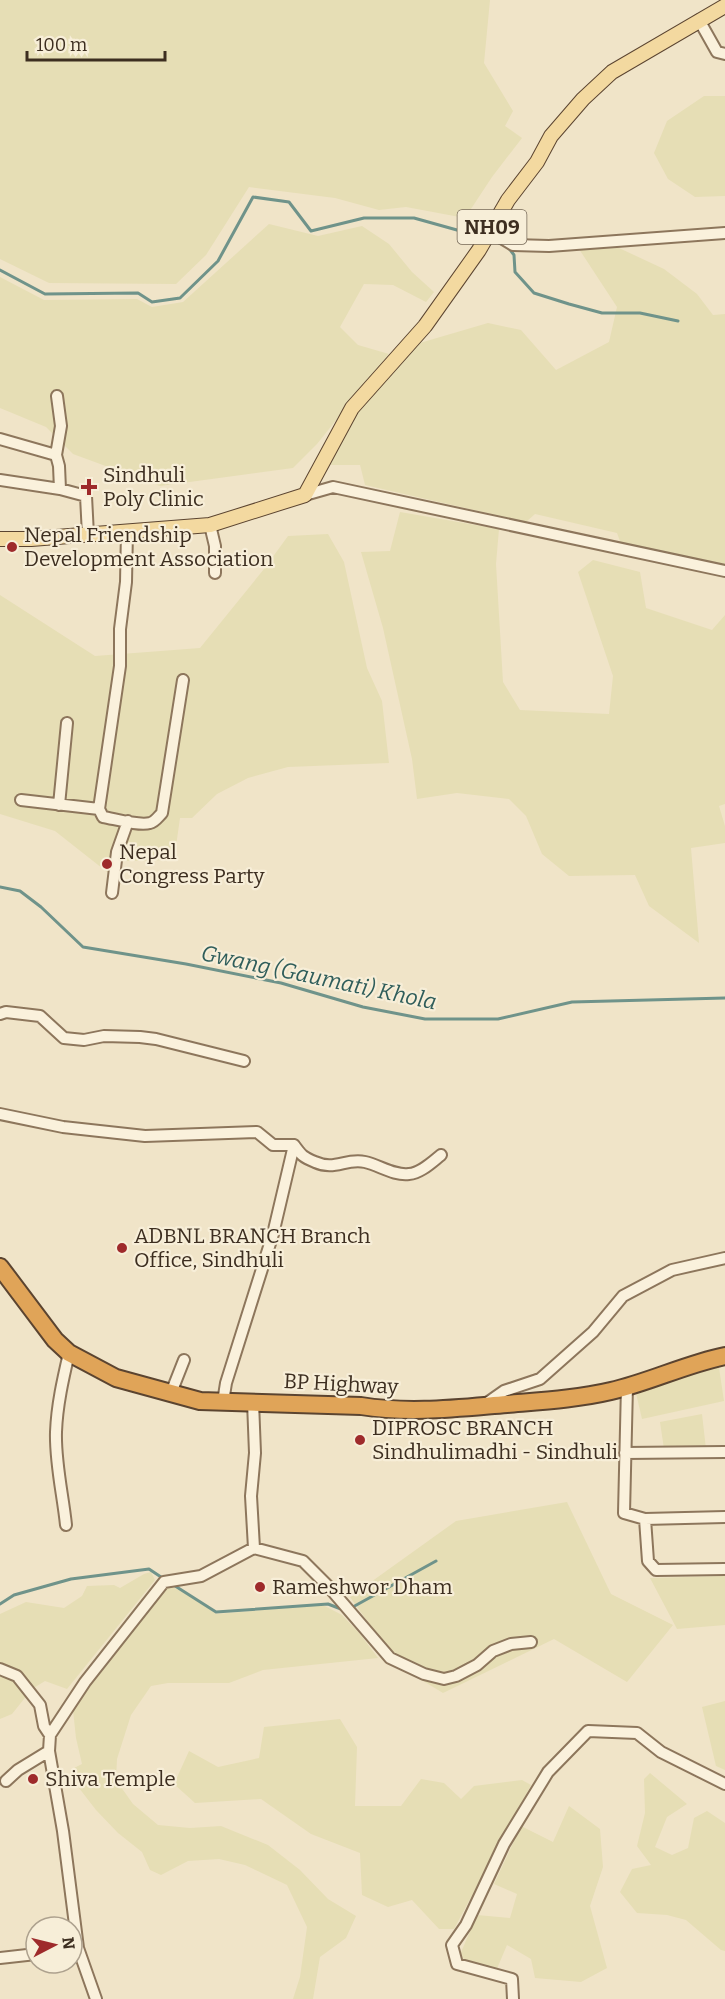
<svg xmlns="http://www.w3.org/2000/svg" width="725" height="1999" viewBox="0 0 725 1999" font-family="Bitter,serif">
	<rect width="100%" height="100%" fill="#f0e4c8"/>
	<path fill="#e6deb5" d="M0 0H490L484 63 513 111 505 126 522 138 492 177 465 218 406 207 379 210 335 198 249 187 206 255 176 284 49 283 0 259Z
		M704 96H725V196L695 197 668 179 654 153 667 121Z
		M269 224 318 236 362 226 389 244 412 272 434 292 426 302 393 285 364 284 340 327 358 345 389 354 317 444 293 468 160 486 73 454 46 427 0 408V277L44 300 137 299 152 307 183 302Z
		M619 248 664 269 697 294 713 315 725 314V564L621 544 617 533 535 514 526 522 365 485 360 465H328L357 409 413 345 488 323 521 330 556 370 609 342 617 307 579 249Z
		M400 512 499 529 496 564 503 682 520 710 609 714 613 676 578 572 593 560 640 572 646 608 712 630 725 615V804L719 806 725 826V843L691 848 699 943 649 906 635 875 569 876 542 854 526 816 509 799 457 793 417 799 412 759 383 628 361 552 390 551Z
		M328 534 344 562 367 668 382 701 389 763 288 767 248 778 217 794 192 818H180L174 860 124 861 107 872 55 831 0 814V595L95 656 200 648 264 569 288 536Z
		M718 1361 724 1401 642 1419 635 1389Z
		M702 1414 706 1449H664L660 1422Z
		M567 1502 611 1594 673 1625 627 1682 554 1639 443 1693 400 1667 350 1597 456 1521Z
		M151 1572 155 1580 67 1689 45 1681 32 1689 12 1714 0 1719V1614L26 1602 64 1608 82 1596 87 1586 114 1585 120 1588 144 1574Z
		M725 1576V1625L677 1629 650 1578Z
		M171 1586 199 1601 216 1614 323 1605 342 1615 360 1634 378 1658 263 1670 229 1683H168L151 1686 131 1715 117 1759 116 1780 133 1804 158 1825 190 1828 221 1826 268 1845 300 1870 328 1899 356 1916 346 1938 320 1957 313 1999H293L300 1977 307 1927 287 1885 245 1865 219 1859 188 1861 161 1875 150 1870 142 1852 118 1833 96 1810 79 1788 74 1768 82 1764 76 1738 73 1710 88 1686 159 1597 165 1588Z
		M725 1701V1770L716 1766 702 1707Z
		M340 1719 357 1747 355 1806H401L421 1779 444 1783 461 1799 474 1786 522 1780 531 1785 454 1929H439L412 1900 388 1907 362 1895 360 1853 311 1834 261 1799 195 1803 174 1784 189 1751 218 1767 259 1758 264 1727Z
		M650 1773 687 1804 667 1817 655 1847 672 1855 688 1848 694 1818 707 1811 725 1823V1951L721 1950 686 1920 667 1915 637 1913 620 1892 632 1869 651 1865 637 1846 645 1813 644 1779Z
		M569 1806 600 1829 603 1867 590 1906 607 1968 581 1982 535 1978 531 1959 507 1945 496 1971 459 1957 477 1915 510 1918 517 1894 494 1884 521 1826 553 1842Z"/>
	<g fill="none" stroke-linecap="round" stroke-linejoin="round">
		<path stroke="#6f938a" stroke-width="3" d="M488 239 502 244
			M508 247 514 255 515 272 534 293 569 304 602 313H640L678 321
			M0 270 45 294 138 293 152 302 180 298 218 261 253 197 289 202 311 231 364 218H414L482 237
			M0 887 20 891 41 907 83 947 186 964 281 983 363 1007 425 1019H498L572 1002 725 998
			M172 1584 216 1612 328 1604 341 1609H345
			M0 1604 14 1595 71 1579 149 1569 164 1579
			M351 1608 436 1561"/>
		<defs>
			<path id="minor" d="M699 20 717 52 725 54
				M490 231 513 245 549 246 725 233
				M0 439 56 455 59 466 60 489
				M56 455 61 426 57 396
				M0 480 60 489 86 496 88 535
				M305 495 333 487 725 571
				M210 525 215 546V573
				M21 800 99 809 103 817C115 819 139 826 150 823 155 822 158 817 162 813L183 680
				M59 805 67 723
				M99 809 120 666V629L126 582 127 531
				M112 893 117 852 128 821
				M0 1014 6 1012 40 1016 64 1038 84 1040 104 1036 140 1037 156 1039 244 1061
				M0 1114 63 1127 145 1136 257 1132 273 1145H294
				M294 1145C302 1156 303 1157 315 1162 335 1171 345 1158 365 1162 379 1165 394 1176 409 1174 421 1173 432 1162 441 1155
				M627 1386 624 1513 645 1519 648 1561 656 1570 725 1569
				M171 1393 184 1360
				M223 1402 226 1383 273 1234 294 1145
				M484 1405 504 1391 540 1379 593 1332 623 1296 672 1270 725 1258
				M625 1453 725 1452
				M645 1519 725 1517
				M66 1525C63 1495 55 1463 56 1432 57 1405 63 1379 69 1353
				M254 1548 303 1561 328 1586 390 1658 424 1674 444 1679 456 1676 477 1665 493 1651 511 1644 531 1642
				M0 1669 17 1676 40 1705 44 1726 50 1735
				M6 1781 18 1770 49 1751
				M0 1958 36 1954
				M96 1999 78 1948 63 1831 49 1751 50 1735 85 1682 164 1582 201 1576 254 1548 251 1496 255 1453 253 1402
				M513 1999 512 1979 457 1964 452 1945 466 1925 504 1844 548 1772 588 1731 637 1733 661 1752 725 1784"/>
			<path id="major" d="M0 539H31L210 525 305 495 352 408 425 326 479 250 508 200 537 162 551 136 583 99 612 72 725 6"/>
			<path id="highway" d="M0 1267 55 1340 69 1353 116 1378 200 1401 361 1406C410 1414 458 1408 507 1404 542 1401 577 1399 611 1391 650 1382 686 1364 725 1356"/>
		</defs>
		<use href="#minor" stroke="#8d765c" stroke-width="14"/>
		<use href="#major" stroke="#5b4430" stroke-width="16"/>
		<use href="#highway" stroke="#5b4430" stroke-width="20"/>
		<use href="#minor" stroke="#faf1dc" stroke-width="10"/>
		<use href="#major" stroke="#f3d9a0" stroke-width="14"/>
		<use href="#highway" stroke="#e0a458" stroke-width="16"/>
	</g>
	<g fill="#9e2a2b" stroke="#f7eed8" stroke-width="2">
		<path d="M86 478h6v6h6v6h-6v6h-6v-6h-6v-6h6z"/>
		<circle cx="12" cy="547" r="6"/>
		<circle cx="107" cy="864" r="6"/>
		<circle cx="122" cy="1248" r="6"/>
		<circle cx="360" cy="1440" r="6"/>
		<circle cx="260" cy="1587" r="6"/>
		<circle cx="33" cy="1779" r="6"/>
	</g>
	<g text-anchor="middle" stroke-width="4.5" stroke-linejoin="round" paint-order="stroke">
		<rect fill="#f7eed8" stroke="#756857" stroke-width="1.5" x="457.5" y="210" width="69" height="34" rx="4.5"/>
		<g font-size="20" font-weight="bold" fill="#3d2e20">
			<text x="492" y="234">NH09</text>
		</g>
		<g font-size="21" fill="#3d2e20" stroke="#f7eed8" text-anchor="start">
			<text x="103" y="482">Sindhuli<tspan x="103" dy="24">Poly Clinic</tspan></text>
			<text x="24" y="542">Nepal Friendship<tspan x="24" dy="24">Development Association</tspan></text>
			<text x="119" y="859">Nepal<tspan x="119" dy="24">Congress Party</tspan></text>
			<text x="134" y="1243">ADBNL BRANCH Branch<tspan x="134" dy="24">Office, Sindhuli</tspan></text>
			<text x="372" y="1435">DIPROSC BRANCH<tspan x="372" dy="24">Sindhulimadhi - Sindhuli</tspan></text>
			<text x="272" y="1594">Rameshwor Dham</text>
			<text x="45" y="1786">Shiva Temple</text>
		</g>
		<g font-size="21" fill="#3d2e20" stroke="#f7eed8">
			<text transform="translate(341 1384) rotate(3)" y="7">BP Highway</text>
		</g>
		<g font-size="22" font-style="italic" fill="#2f5d5a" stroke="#f7eed8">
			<text transform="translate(319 977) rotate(12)" y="8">Gwang (Gaumati) Khola</text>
		</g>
	</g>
	<g transform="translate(54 1945) rotate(83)"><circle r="28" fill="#f7eed8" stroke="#ada18e" stroke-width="1.5"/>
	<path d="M0-4.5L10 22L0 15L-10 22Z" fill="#9e2a2b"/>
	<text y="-9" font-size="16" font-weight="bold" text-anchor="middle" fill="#3d2e20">N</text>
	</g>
	<path d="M27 51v9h138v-9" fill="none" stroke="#3d2e20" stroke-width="3"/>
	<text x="36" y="51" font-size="18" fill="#3d2e20" stroke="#f7eed8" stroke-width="4.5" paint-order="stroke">100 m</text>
</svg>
